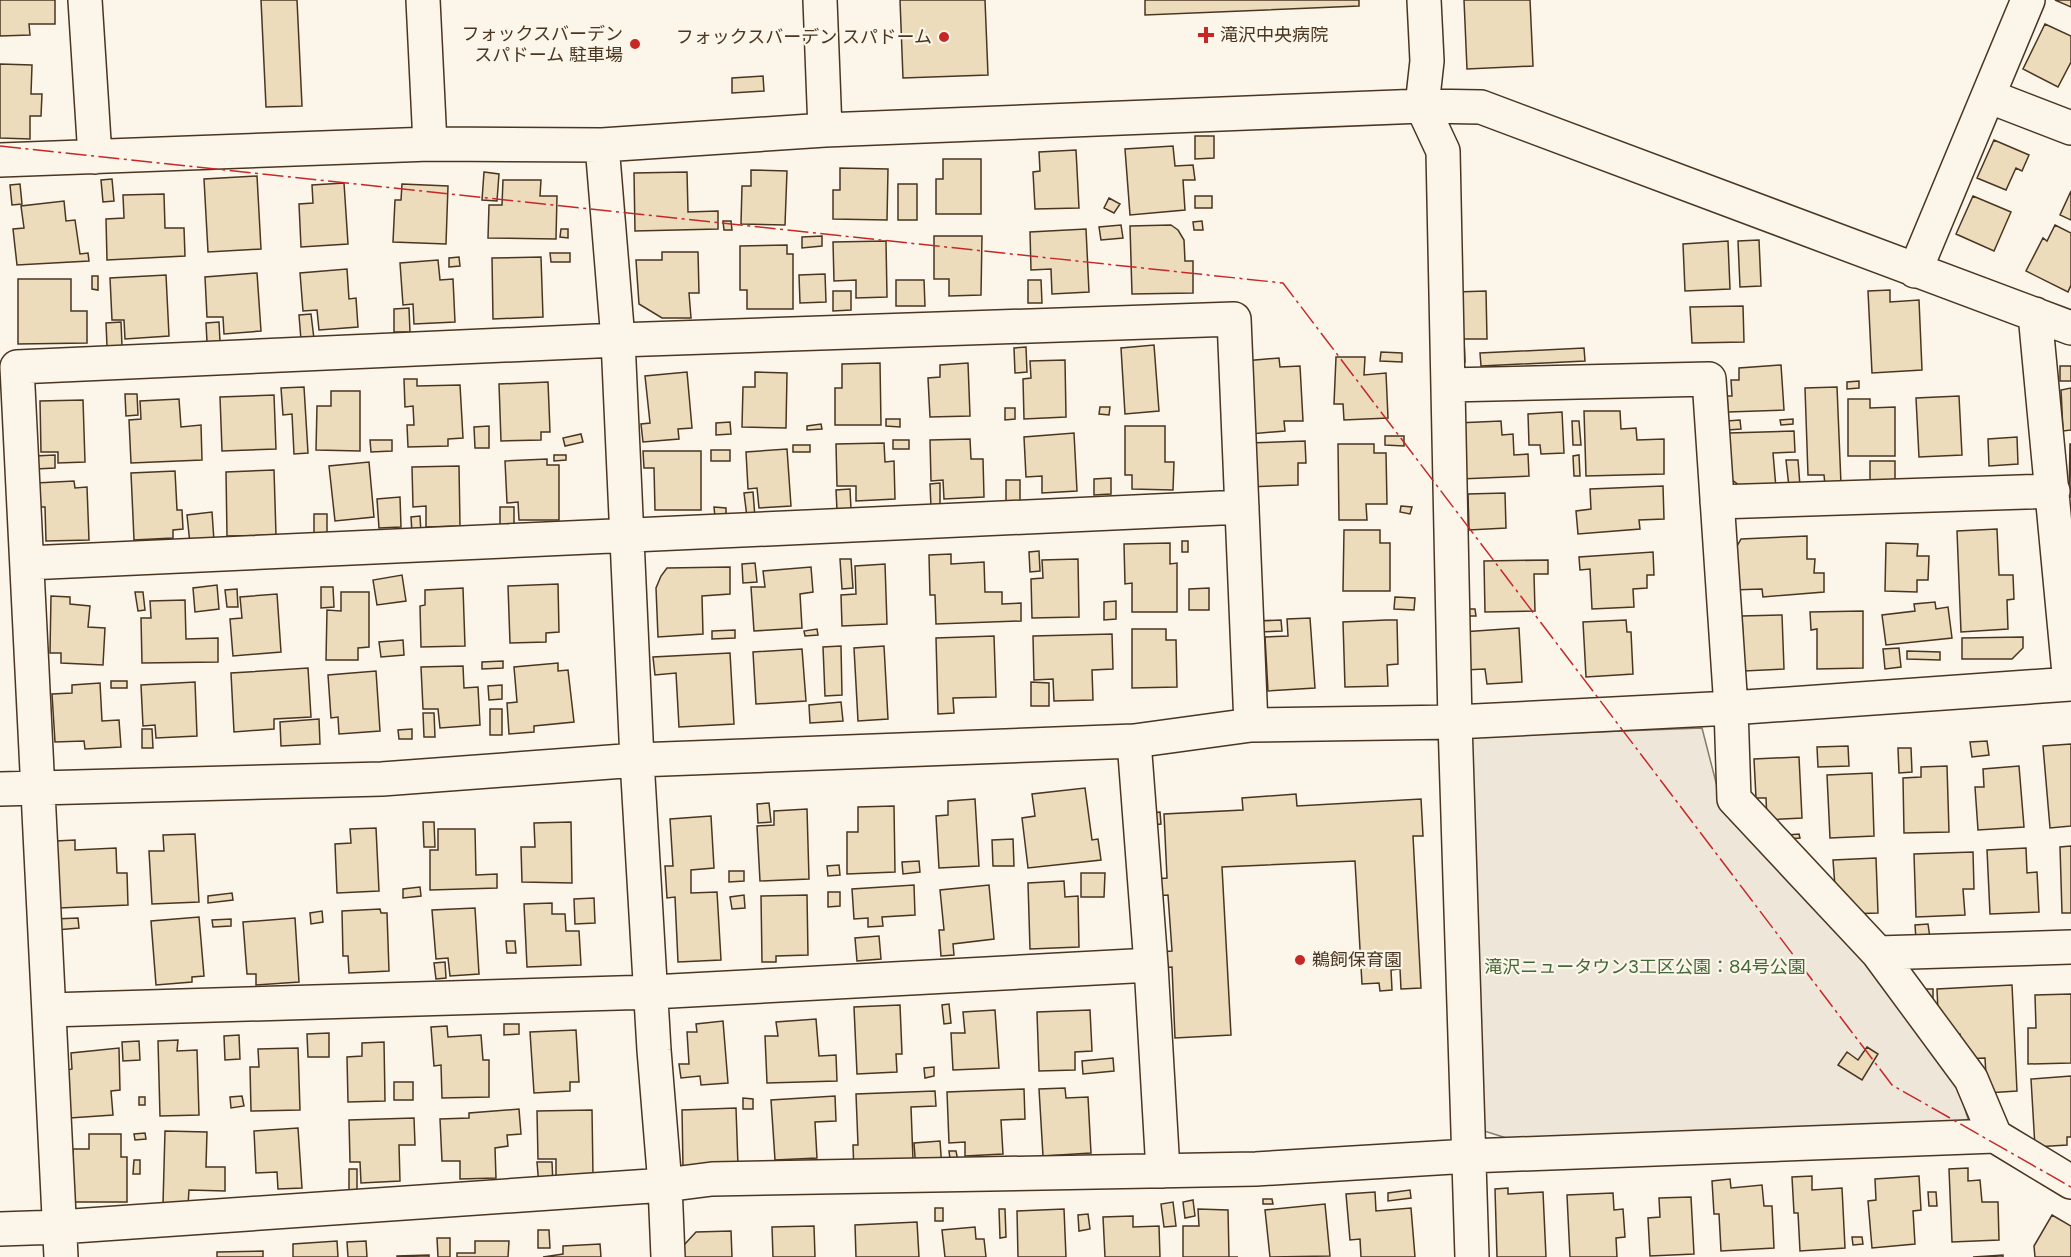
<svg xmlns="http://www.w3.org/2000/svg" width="2071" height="1257" viewBox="0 0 2071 1257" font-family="Poppins,'Noto Sans JP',sans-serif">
	<rect width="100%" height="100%" fill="#fbf6e9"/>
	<path fill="#ede6d9" stroke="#887966" stroke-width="1.5" d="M1702 728 1721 802 1863 959 1957 1084 1969 1122 1519 1142 1481 1130 1467 737Z"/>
	<path fill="#ecdcbc" stroke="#4a3520" stroke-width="1.5" d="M0 0H55V24H29L30 35 0 36Z
		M261 0H297L302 106 266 107Z
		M900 0H985L988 75 903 78Z
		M1145 0H1359V6L1145 15Z
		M1464 0H1530L1533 66 1467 69Z
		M2055 0H2071V7Z
		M2045 24 2071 36V62L2058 87 2023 69Z
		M0 64 32 65 31 94H42L41 116H30V139L0 138Z
		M763 76 764 91 732 93V78Z
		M1195 136H1214V158L1195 159Z
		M1994 140 2029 155 2022 171 2016 168 2006 190 1977 178Z
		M1173 146 1175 166 1193 165 1195 180H1183L1185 210 1130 215 1125 149Z
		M1076 150 1079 208 1035 209 1033 172 1040 171 1039 152Z
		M943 159H981V214H936V179H943Z
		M840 168 888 169 887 220 833 219V190H840Z
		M751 170 787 171 785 225 741 224 742 186H751Z
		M484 172 499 174 497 201 482 200Z
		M687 172 688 212 718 211V229L635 231 634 173Z
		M257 176 261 249 208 252 204 179Z
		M112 179 114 201 103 202 101 180Z
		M503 180H541L540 196H557L556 239 488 238 489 205H502Z
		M344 183 348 244 301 247 299 204 313 203 312 185Z
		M20 184 22 204 12 205 10 185Z
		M402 184 448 186 446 244 393 242 395 200H401Z
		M898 184H917V220H898Z
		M2071 191V220L2060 215Z
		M164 194 165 228H184L185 256 107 260 106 219 124 218 123 195Z
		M1195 196H1212V208H1195Z
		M1973 196 2011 212 1994 251 1956 234Z
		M1109 198 1120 204 1114 213 1104 208Z
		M64 201 66 221 75 220 80 254 88 253 89 261 17 265 13 229 24 228 21 206Z
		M723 221H731L732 230H724Z
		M1202 221 1203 230H1194L1193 222Z
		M1121 225 1123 238 1101 240 1099 227Z
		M1171 225 1178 230 1184 240 1185 261H1193V293L1132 294 1130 226Z
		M2055 225 2071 233V285L2068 292 2026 271 2043 238 2047 241Z
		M561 229H568V238L560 237Z
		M1086 229 1089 292 1052 294 1051 269 1031 270 1030 232Z
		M822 236V246L802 248V237Z
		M934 236H982L981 295 949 296V279H934Z
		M1759 240 1761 286 1740 287 1738 241Z
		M886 241 887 297 856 298V280L834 281 833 242Z
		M1728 241 1730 289 1685 291 1683 244Z
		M787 245V254H793V309H747V290H740V246Z
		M662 252H698L699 293H689L691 318H662L639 304 636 260H662Z
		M550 253H570V262H551Z
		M459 257 460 266 449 267V258Z
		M541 257 543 317 493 319 492 258Z
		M438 260 440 280 453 279 455 322 414 324 413 304 403 305 400 263Z
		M347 269 349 299 356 298 358 327 319 330 317 310 303 311 300 273Z
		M257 273 261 331 224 334 223 317H207L205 277Z
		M825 274 826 302 800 303 799 275Z
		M166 275 169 336 125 339 124 320H112L110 278Z
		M92 276H98V290L92 289Z
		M18 279H71V311H87V343L18 344Z
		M896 280H924L925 306H896Z
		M1028 280H1041L1042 303H1028Z
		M1890 290V302L1919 300 1922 370 1872 373 1868 291Z
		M833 291H851V310L833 311Z
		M1486 291 1487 339H1464L1465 362H1457L1456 292Z
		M1743 306 1744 342 1692 343 1690 307Z
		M409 308 410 332H394V309Z
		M311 314 314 339 301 340 299 315Z
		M121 322 122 346H107L106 323Z
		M219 322 220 342H207L206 323Z
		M1154 345 1159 411 1125 414 1121 348Z
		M1026 347 1027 372 1015 373 1014 348Z
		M1584 348 1585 361 1481 366 1480 353Z
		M1381 352 1402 353V362L1380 361Z
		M1336 357H1365L1364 375 1386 373 1388 418 1344 420 1343 404H1334Z
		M1279 358 1280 367 1300 366 1303 421H1284L1285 431 1250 434 1244 361Z
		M1065 360 1066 417 1024 419 1023 379 1031 378 1030 361Z
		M880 363 881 425H835V388H842V364Z
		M968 363 970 416 930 417 928 378 940 377V365Z
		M1781 365 1784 410 1728 412 1727 396H1732L1731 380H1739V368Z
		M2060 366H2071V381H2060Z
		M687 372 692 428 678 429 679 439 643 442 641 424 650 423 645 376Z
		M755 372 787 373 786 428 742 427 743 387H755Z
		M404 379H417V386L460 385 463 438 448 439V446L408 447 407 425H414L413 406 405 407Z
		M1859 381V388L1847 389V382Z
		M548 382 550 432H541V440L501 441 499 384Z
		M304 387 308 453 294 454 292 414 283 415 281 388Z
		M1837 387 1841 484 1825 485 1824 475H1808L1805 388Z
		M2071 388V430L2063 431 2061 390Z
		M331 391H360V451L316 450 317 406H331Z
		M125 394H137L138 415 126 416Z
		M274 395 276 449 222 451 220 397Z
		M1959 396 1962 455 1919 457 1916 398Z
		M179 399 181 427 201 425 202 460 131 463 129 420 141 419 140 401Z
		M1848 399H1870V408L1895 407V456H1848Z
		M83 400 85 462 58 463V452H41L40 401Z
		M1100 407H1110L1109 415 1099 414Z
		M1005 408H1015V419L1005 420Z
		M1584 411H1620L1621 429 1636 428 1637 440 1664 439V474L1586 476Z
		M1562 412 1564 453 1541 454 1540 445H1529L1528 414Z
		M886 419H900V427L886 426Z
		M1793 419V424L1781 425 1780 420Z
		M1740 420 1741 429 1728 430 1727 421Z
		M1501 421 1502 435 1513 434 1514 455 1528 454 1529 476 1460 479 1457 423Z
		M1572 421H1579L1581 445H1573Z
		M730 422 731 434 716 435V423Z
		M821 424 822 429 807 430V426Z
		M489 426V448H475L474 427Z
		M1125 426H1165V462H1174L1173 490 1132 489V475H1125Z
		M1794 431 1795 452 1773 453 1776 488 1744 489 1731 479 1729 433Z
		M1074 433 1077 491 1042 493V476L1026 477 1024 437Z
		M581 434 583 442 565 446 563 438Z
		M1385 436H1404V446L1385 445Z
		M2017 437 2018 464 1989 466 1988 439Z
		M970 439 971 459H983L984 497 944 499 943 480 931 481 930 440Z
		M370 440H392V451L371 452Z
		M893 440H909V449H893Z
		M1305 441 1306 463H1298V485L1248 487 1247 443Z
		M884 443 885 462 894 461 895 499 856 501V486H837L836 444Z
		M1338 444H1374V453H1386L1387 504H1366L1367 520H1339Z
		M2070 444H2071V497H2069Z
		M793 445H810V452H793Z
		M787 449 791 506 759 508 757 488 748 489 746 452Z
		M711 450H730V461H711Z
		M643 451H701V510H655L654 468H644Z
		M55 455V468L36 469 35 456Z
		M554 455H566V460L554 461Z
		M1579 455 1580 476H1574L1573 456Z
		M547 459V465H559V520H519L518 502 507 503 505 461Z
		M1786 460H1798L1800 486 1789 487Z
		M1870 461H1895V483H1870Z
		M369 462 374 517 335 521 329 466Z
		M459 466 460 526 426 527V506L413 507 412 467Z
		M274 470 276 535 227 536 226 472Z
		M175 471 177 510H182L183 529 173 530V538L134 540 131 473Z
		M1111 478V494L1094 495V479Z
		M1006 480H1020V503H1006Z
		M74 481 75 488 87 487 89 540 46 541 45 507H38L36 483Z
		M940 483V506L931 507 930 484Z
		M1663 486 1664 519 1639 520 1640 529 1578 534 1576 511 1591 509 1590 489Z
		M850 489 851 509 837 510 836 490Z
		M753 492 755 517H747L744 493Z
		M1505 493 1506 528 1469 530 1468 494Z
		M400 497 401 527 379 528 377 499Z
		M1401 506 1412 507 1410 514 1400 512Z
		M500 507H514V525H500Z
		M714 507 726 508V517H715Z
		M212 512 214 541 190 544 187 515Z
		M314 514H327V535H314Z
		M420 516 421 533H412L411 517Z
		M1997 529 1999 575H2013L2014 599 2007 600 2008 629 1961 632 1957 531Z
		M1344 530H1380V543H1390V591H1343Z
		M1807 536V559H1815L1814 573H1824V592L1763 597 1762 589 1732 590 1731 557 1741 539Z
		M1182 541H1188V552H1182Z
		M1170 543V564L1177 563V612H1132V583L1125 584 1124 544Z
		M1886 543 1918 544 1917 556H1929L1928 580H1917V592L1885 591Z
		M1039 551 1040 571 1030 572 1029 552Z
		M1653 552 1654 575H1647V588L1633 589 1634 607 1592 609 1590 569 1580 570 1579 557Z
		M951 554V564L984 562 985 592H1002V604L1021 603V621L936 624 935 595H930L929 555Z
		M840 559H851L853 588 842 589Z
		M1078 559 1079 617 1032 618 1031 579 1043 578 1042 560Z
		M1548 560V574H1534L1535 611 1485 612 1484 561Z
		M755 563 757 582 743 583 742 564Z
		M885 564 887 624 842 626 841 595 856 594 855 566Z
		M730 567V594L702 596 703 634 658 637 656 588 661 576 667 568Z
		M811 567 813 592 800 594 802 628 754 631 751 587H765L763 571Z
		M402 575 406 601 377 605 373 580Z
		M558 584 559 632 546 633V642L510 643 508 586Z
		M217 585 219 609 195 612 193 588Z
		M321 587H333L334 607 321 608Z
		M463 588 465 646 421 647 420 606 425 605V590Z
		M1209 588V610H1189V589Z
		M237 589 238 607H227L225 590Z
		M135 592H143L145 610 138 611Z
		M341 592H369V647L358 648V660H326L327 610 341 611Z
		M277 594 281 652 233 656 230 619 242 618 240 597Z
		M51 596 70 597V604L90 606 88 627 105 628 103 665 61 663V653H50Z
		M1395 597 1415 598 1414 610 1394 609Z
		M185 600 186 639 218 638V662L142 663 141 618H151L150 601Z
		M1116 601V619L1104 620V602Z
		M1935 602 1936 609 1948 607 1952 638 1886 645 1882 615 1915 611 1914 604Z
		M1465 609H1475L1476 616H1465Z
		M1863 611V668L1817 669V629L1811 630 1810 612Z
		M1782 615 1784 669 1744 671 1742 616Z
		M1310 618 1315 688 1268 691 1265 637 1288 636 1287 619Z
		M1281 620 1282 631 1258 632 1257 621Z
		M1386 620H1397L1398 664 1387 665 1388 686 1345 687 1343 622Z
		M1626 620 1627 632H1631L1633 674 1586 677 1583 622Z
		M1519 628 1522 682 1487 684 1485 669 1464 670 1462 632Z
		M817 629 818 635 805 636 804 631Z
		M1132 629H1166V640H1176L1177 687 1132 688Z
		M735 630V638L712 639V631Z
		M1112 634 1113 669 1092 670 1093 700 1054 701 1053 679 1034 680 1033 636Z
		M994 636 996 697 953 698 954 713 938 714 936 638Z
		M2023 637V648L2012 659H1962V638Z
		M403 640 404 655 381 657 379 642Z
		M841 646 842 695 825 696 823 647Z
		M884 646 888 719 858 721 854 648Z
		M1899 648 1901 667 1885 669 1883 649Z
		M802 649 806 701 756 704 753 652Z
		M1907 651 1940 652V660L1907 659Z
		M730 653 734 724 679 727 676 673 655 675 653 657Z
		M503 661V668L482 669V662Z
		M558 663V671L568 670 574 722 534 726V732L509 734 507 703 517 702 514 667Z
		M463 666 464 688 478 687 480 725 440 728 438 709H423L421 667Z
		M308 668 311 717 274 719V729L234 732 231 673Z
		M376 671 380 731 339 734 338 717 331 718 328 675Z
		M111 681H127V688H111Z
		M195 682 197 736 156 738 155 725 143 726 141 685Z
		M1031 682 1049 683V706H1031Z
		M100 683 102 721 119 720 121 747 85 749 84 741 55 742 52 694 72 693V685Z
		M502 685V699L489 700 488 686Z
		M841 702 843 721 810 723 809 705Z
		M490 709H502V735H490Z
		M423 713H434L435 737H424Z
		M319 719 320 744 281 746 280 722Z
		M142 729H152L153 748H142Z
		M412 729V739H399L398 730Z
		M1987 741 1989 755 1972 757 1970 742Z
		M2071 744V826L2050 828 2043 746Z
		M1848 746 1849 766 1818 767 1817 747Z
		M1898 748H1911L1912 772 1899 773Z
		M1799 757 1802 818 1767 820 1766 798H1756L1754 759Z
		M1947 766 1949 832 1904 833 1903 778 1921 777V767Z
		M2019 766 2024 827 1978 830 1975 787H1984L1983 769Z
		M1872 773 1874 836 1830 838 1827 775Z
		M1085 788 1092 840 1098 839 1101 860 1028 868 1022 818 1035 816 1032 794Z
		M1296 794 1297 806 1421 799 1423 836H1413L1421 988 1401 989 1400 969 1391 970 1392 990 1380 991 1379 983 1362 984 1355 861 1222 867 1231 1035 1175 1038 1172 967 1159 968 1158 952 1172 951 1168 895 1155 896 1154 879 1167 878 1164 814 1243 810 1242 798Z
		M975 799 979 866 939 868 936 816 948 815V801Z
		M769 803 771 822 758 823 757 804Z
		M894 806 895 872 847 874V832H858V807Z
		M807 809 809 879 760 881 757 826 774 825V811Z
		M1160 812 1161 824 1151 825 1149 813Z
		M711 816 714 868 691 870V893L717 892 721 960 678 962 675 897 667 898 665 866H673L670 819Z
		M423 822H434L435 847H424Z
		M571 822 572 883 522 882 521 847H535L534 823Z
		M376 828 379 891 337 893 335 844 351 843 350 829Z
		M438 829H475L476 875 497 874V888L430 890V850H438Z
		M195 834 199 902 152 904 149 851H164L163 835Z
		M1799 834 1800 838 1788 839V835Z
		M1013 839 1014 866H993L992 840Z
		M75 840V850L116 848 117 873H127L128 905 59 908 56 841Z
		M2071 846V913H2062L2060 847Z
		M2026 848 2027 873 2037 872 2039 912 1990 914 1987 850Z
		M1973 852 1974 889H1963L1965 915 1916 917 1914 854Z
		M1876 858 1878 913 1847 914 1836 900 1833 860Z
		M919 861 920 872 903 874 902 862Z
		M839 865 840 875 828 876 827 866Z
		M729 871H744V881L729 882Z
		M1081 873H1105L1104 897H1081Z
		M1064 881 1065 897 1078 896 1079 947 1030 949 1028 883Z
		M914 885 915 915 882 917 883 926 868 927V918L854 919 852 889Z
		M989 885 994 939 953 944 954 955 941 956 939 930H944L940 890Z
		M420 887 421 896 403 898V889Z
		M828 892H840V906L828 907Z
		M232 893 233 900 208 903V896Z
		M744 895 745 908 732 909 730 897Z
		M807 895 808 955 776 956V962H762L761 896Z
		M594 898 595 923 575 924 574 899Z
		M552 903V914H565L566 931H579L581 965 527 967 524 904Z
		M475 908 479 974 450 976 448 958 436 959 432 910Z
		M380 909 381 913H387L389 971 349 973 348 956H343L342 911Z
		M322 911 323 922 311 924 310 913Z
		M199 917 204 976 192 977V982L156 985 151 921Z
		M78 918 79 928 56 930 54 919Z
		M295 918 299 982 256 985V974H247L243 922Z
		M231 919V926L213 927 212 920Z
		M1928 924 1930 938 1916 939 1915 925Z
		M879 936 881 959 857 961 855 938Z
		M506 941H515L516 953H507Z
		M445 962 446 978 436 979 434 963Z
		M2012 985 2017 1091 1987 1093 1985 1058 1961 1059 1960 1034 1939 1035 1937 989Z
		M1917 989H1933V1002Z
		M2071 994V1063L2028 1064V1028H2036L2035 995Z
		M949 1004 951 1023 944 1024 942 1005Z
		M900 1005 902 1054H896L897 1072 857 1074 854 1007Z
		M995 1010 999 1068 953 1070 951 1033H965L963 1012Z
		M1090 1010 1092 1051 1075 1052V1070L1039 1071 1037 1012Z
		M816 1019 819 1056 836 1055 837 1081 767 1083 765 1036H778L776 1022Z
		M723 1021 728 1083 701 1085 700 1076 681 1078 679 1064H689L687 1032H697L696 1024Z
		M504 1024H519V1034L504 1035Z
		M447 1026 448 1037 481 1035 483 1060H489V1097L442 1098 441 1065 434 1066 431 1027Z
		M576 1030 579 1082H570V1091L534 1093 530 1032Z
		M329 1033V1057H308L307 1034Z
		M239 1035 240 1059 225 1060 224 1036Z
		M178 1040 177 1051 197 1050 199 1115 160 1116 158 1041Z
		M139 1041 140 1060 123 1061 122 1042Z
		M384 1042 385 1101 348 1102 347 1057 362 1056V1043Z
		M1867 1047 1878 1054 1862 1080 1838 1065 1847 1052 1858 1060Z
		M119 1048 120 1090 111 1091 113 1115 70 1118 67 1070 72 1069 71 1053Z
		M298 1048 300 1110 251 1111 250 1067H259L258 1049Z
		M1113 1058 1114 1071 1083 1074 1082 1061Z
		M934 1067V1076L925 1078 924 1068Z
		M2071 1076V1137H2067V1145L2035 1147 2031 1079Z
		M394 1082H413V1100H394Z
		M1065 1088 1066 1098 1088 1097 1091 1153 1043 1156 1039 1089Z
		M1024 1089 1025 1119 1001 1120 1003 1154 965 1156V1142L949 1143 947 1092Z
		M935 1091 936 1106 911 1107 913 1160 854 1172 853 1145H858L856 1094Z
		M242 1096 244 1106 231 1108 230 1097Z
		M835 1096 836 1121 815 1122 817 1158 775 1160 771 1100Z
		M139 1097H145V1105H139Z
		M743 1098 753 1099V1109H743Z
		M736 1108 738 1166 683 1168 682 1110Z
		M519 1109 521 1134 507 1135 508 1146 495 1148 496 1178 460 1179V1161H442L440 1119 469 1118V1113Z
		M592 1110 593 1176 556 1177V1159H538L537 1111Z
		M414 1118 415 1145H399L400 1181 361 1183 360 1162H350L349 1120Z
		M298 1128 302 1188 278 1189 277 1172 256 1173 254 1131Z
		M165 1131 207 1132 206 1167H225V1191L189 1190 188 1205 163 1204Z
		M145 1133 146 1139 135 1140 134 1134Z
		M89 1134H121V1157H127V1202H73V1149H89Z
		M940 1141 942 1169 916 1171 914 1143Z
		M949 1151H956L959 1166 951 1167Z
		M134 1160H140V1174H133Z
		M537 1162H552L553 1185 539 1186Z
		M1968 1168V1181L1980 1180 1982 1202H1998L1999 1240 1952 1242 1949 1169Z
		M349 1169H357V1194L349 1193Z
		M1812 1176V1190L1842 1188 1845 1248 1800 1251 1798 1213H1794L1792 1177Z
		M1919 1176 1921 1210 1913 1211 1915 1244 1872 1248 1868 1201 1876 1200 1875 1179Z
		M1730 1179 1731 1188 1762 1185 1764 1206H1772L1774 1248 1721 1251 1719 1214H1714L1712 1181Z
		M1508 1188V1194L1543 1192 1546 1257H1497L1495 1189Z
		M1410 1190 1411 1198 1388 1201V1193Z
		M1375 1192 1376 1211 1411 1208 1415 1257H1361L1360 1239 1350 1240 1346 1194Z
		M1928 1192H1936L1937 1206H1929Z
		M1613 1193 1614 1210 1623 1209 1625 1237 1616 1238 1617 1257H1570L1567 1195Z
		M1691 1197 1694 1254 1650 1256 1648 1218 1660 1217 1659 1198Z
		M1263 1199H1272L1273 1204H1263Z
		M1193 1200 1195 1216 1185 1218 1183 1202Z
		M1173 1202 1176 1226 1164 1227 1161 1204Z
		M1325 1204 1330 1256 1270 1257 1265 1210Z
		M935 1208H943V1221H935Z
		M999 1209H1005L1006 1237 1000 1238Z
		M1064 1209 1066 1257H1018L1017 1211Z
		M1198 1209 1228 1210 1229 1257H1238H1183V1226H1199Z
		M1088 1214 1090 1229 1079 1231 1078 1215Z
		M2052 1215 2071 1226V1257H2035L2034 1246Z
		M1133 1216V1227L1159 1226 1160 1257H1105L1103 1217Z
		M917 1222 919 1257H856L855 1225Z
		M814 1226 815 1257H773L772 1227Z
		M975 1227 976 1239H984L986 1257H945L942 1230Z
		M538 1230H549L550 1248H538Z
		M731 1231 732 1257H684V1245L696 1232Z
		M1852 1237H1862L1863 1244 1853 1245Z
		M437 1238H450V1257H438Z
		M337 1241 338 1257H293V1244Z
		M366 1241 367 1257H348L347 1242Z
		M475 1241H509L508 1257H457V1253H475Z
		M600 1244 601 1257H543L563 1254V1246Z
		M263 1251V1257H217V1252Z
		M429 1255V1257H397V1256Z
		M2003 1255V1257H1973Z"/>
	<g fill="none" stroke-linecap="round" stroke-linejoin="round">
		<defs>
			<path id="street" d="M85 0 95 157
				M423 0 430 144
				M820 0 825 130
				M1424 0 1427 61 1422 106 1443 151 1455 722 1472 1257
				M1988 96 2071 128
				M602 145 618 340 637 760 654 1050 665 1185 668 1257
				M0 160 430 144 602 145 825 130 1422 106 1481 107 2071 328
				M1915 271 2028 0
				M2035 314 2070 684
				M1448 385 1709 379 1731 708 1734 799 1878 953 1971 1079 1995 1136
				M1717 502 2053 491
				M27 563 1242 507
				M1134 741 1151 965 1163 1171
				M0 789 382 779 637 760 1134 741 1251 725 1455 722 1731 708 2071 684
				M1878 953 2071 947
				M49 1010 652 992 1151 965
				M0 1229 59 1227 665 1185 712 1179 1256 1169 1469 1156 1995 1136 2071 1182
				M61 1257 17 367 618 340 1234 319 1251 725"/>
		</defs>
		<use href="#street" stroke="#4a3520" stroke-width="36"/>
		<use href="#street" stroke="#fbf6e9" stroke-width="33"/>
		<path stroke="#c62828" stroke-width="1.5" stroke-dasharray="21 4.5 3 4.5" stroke-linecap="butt" d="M0 146 1283 283 1892 1085 2071 1187"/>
	</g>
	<g fill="#c62828" stroke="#fbf6e9" stroke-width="2">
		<path d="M1203 26h6v6h6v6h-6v6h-6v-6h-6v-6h6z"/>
		<circle cx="944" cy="37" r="6"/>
		<circle cx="635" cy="44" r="6"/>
		<circle cx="1300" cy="960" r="6"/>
	</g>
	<g text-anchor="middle" stroke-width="4.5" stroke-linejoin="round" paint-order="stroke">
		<g font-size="18" fill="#4a3520" stroke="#fbf6e9" text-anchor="end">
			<text x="623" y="40">フォックスバーデン<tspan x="623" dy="21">スパドーム 駐車場</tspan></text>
			<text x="1220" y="41" text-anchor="start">滝沢中央病院</text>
			<text x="932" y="43">フォックスバーデン スパドーム</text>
			<text x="1312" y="966" text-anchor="start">鵜飼保育園</text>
		</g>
		<g font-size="18" fill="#436837" stroke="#fbf6e9">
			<text x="1645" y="973">滝沢ニュータウン3工区公園：84号公園</text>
		</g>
	</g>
</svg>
